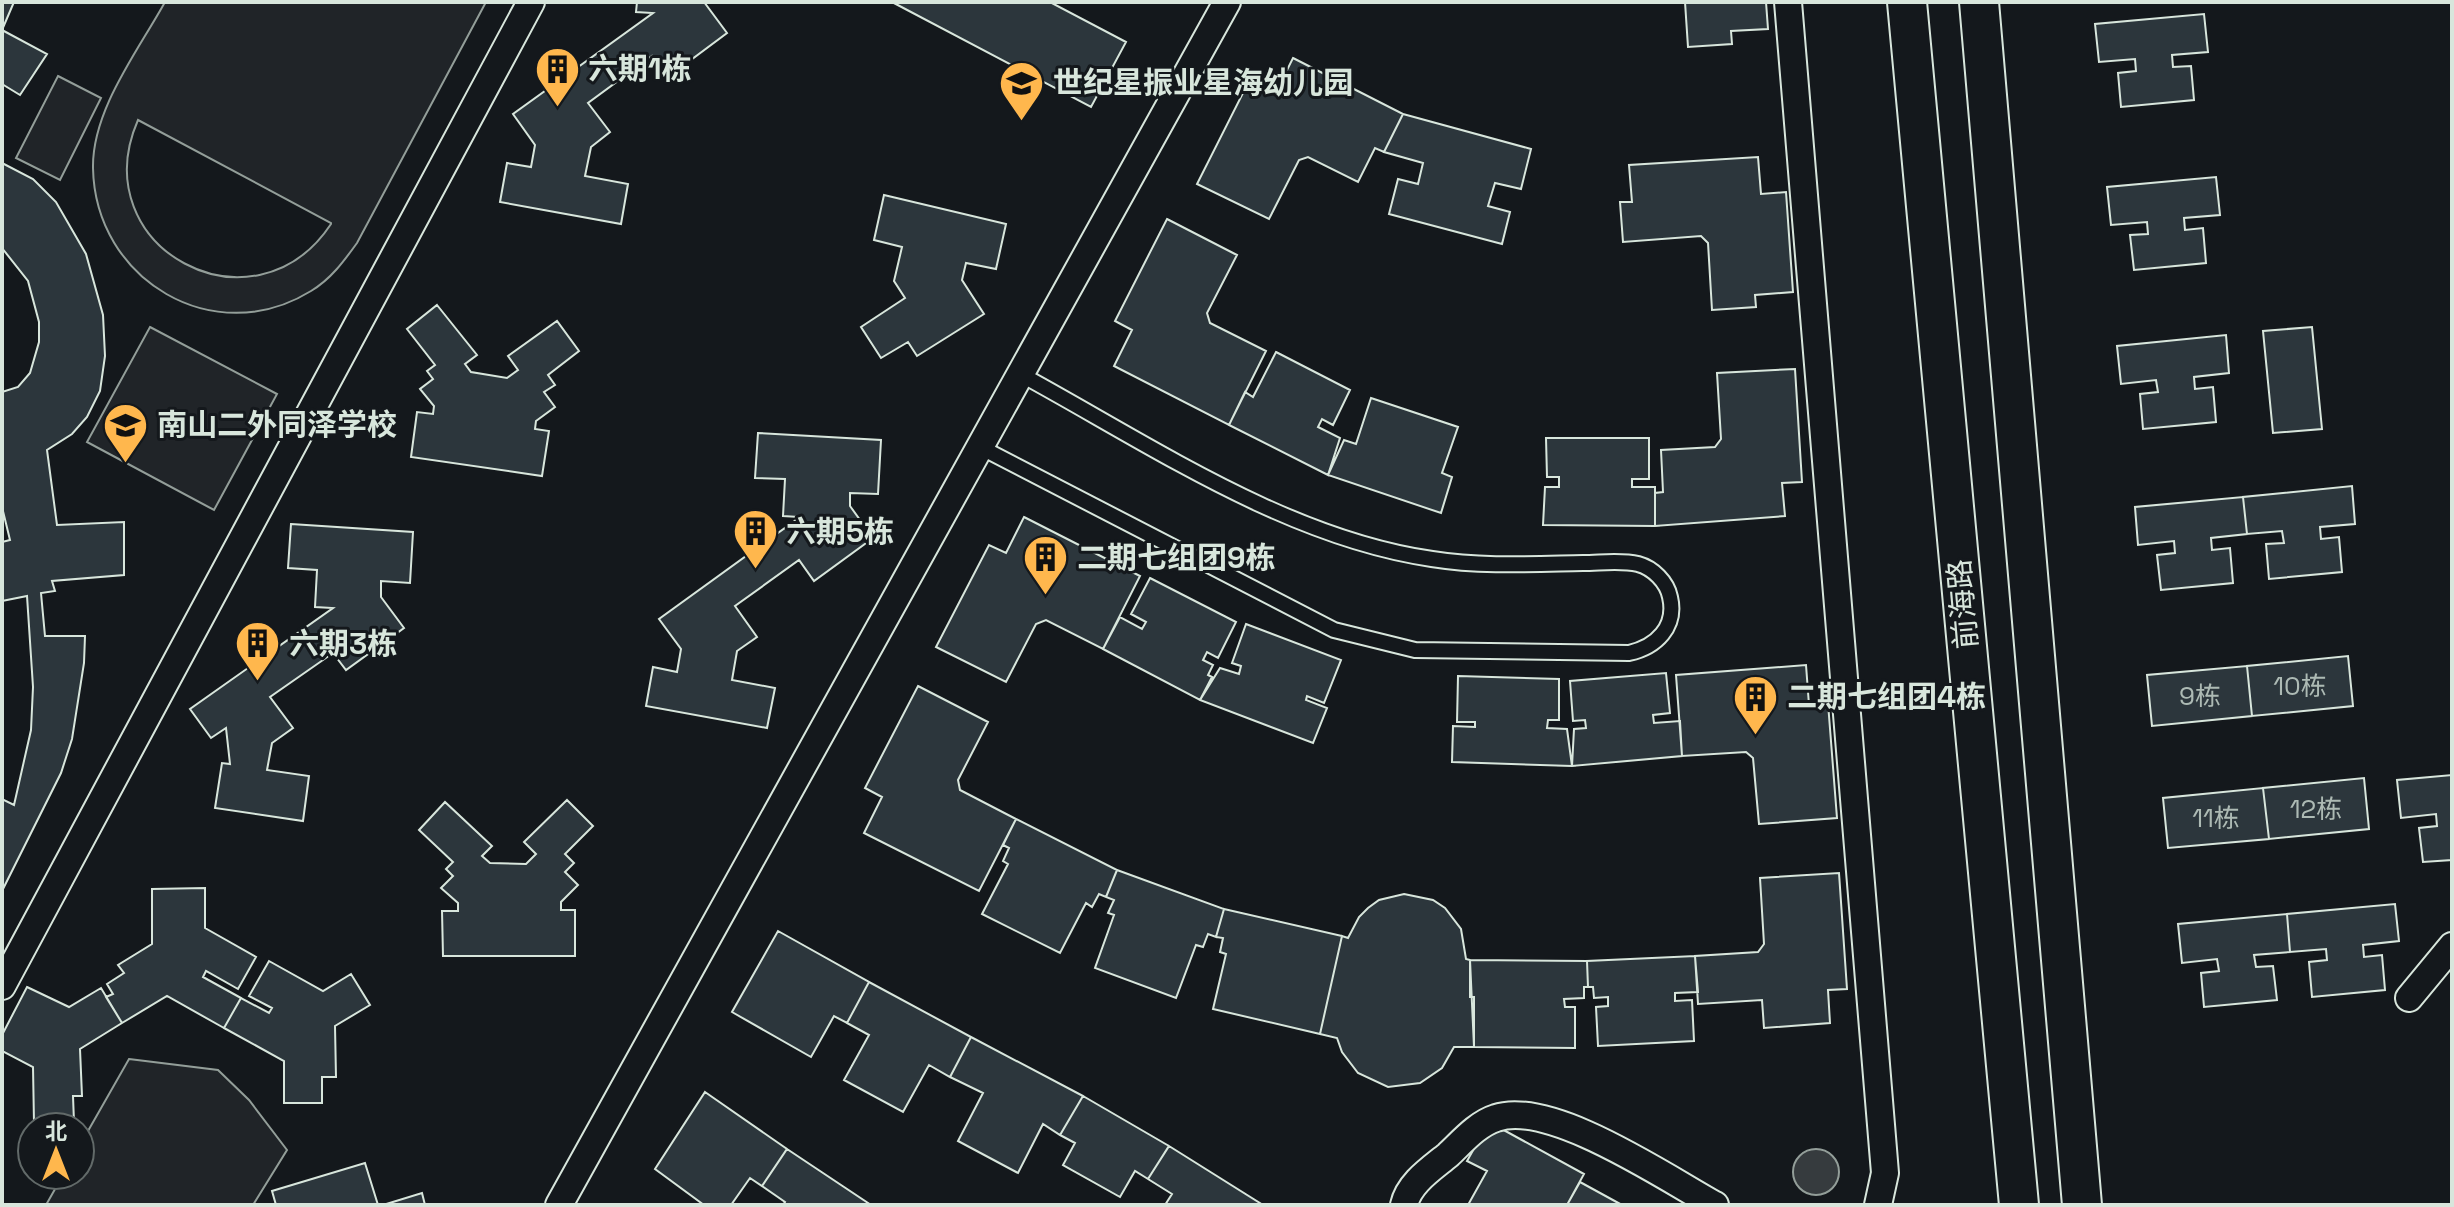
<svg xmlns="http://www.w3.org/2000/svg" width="2454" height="1207" viewBox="0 0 2454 1207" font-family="'Space Grotesk','Noto Sans SC',sans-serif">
	<rect width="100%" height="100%" fill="#14181c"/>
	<path fill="#202428" stroke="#939e99" stroke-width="2" fill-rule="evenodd" d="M165 2H486L357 243C344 261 331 279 311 291 214 351 95 280 93 168 92 110 138 51 165 2ZM138 120 331 223V224C254 340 82 248 138 120Z
		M58 76 101 98 60 180 16 158Z
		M150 327 277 394 214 510 87 442Z
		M129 1059 218 1070 249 1100 287 1150 253 1205H46L63 1175H80V1145Z"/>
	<path fill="#363b3e" stroke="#939e99" stroke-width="2" d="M1793 1172a23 23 0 1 1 46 0a23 23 0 1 1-46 0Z"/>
	<path fill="#2c363c" stroke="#d8e6dc" stroke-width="2" d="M2 2H14L2 30Z
		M637 2H704L727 33 668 77 652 56 588 103 610 132 591 147 585 176 628 184 621 224 500 202 507 163 531 167 535 145 513 114 653 13 636 12Z
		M892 2H1050L1126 42 1091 107Z
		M1685 2H1766L1768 29 1731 31 1732 44 1688 47Z
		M2204 14 2208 52 2172 55 2173 67 2191 66 2194 100 2121 107 2118 73 2136 71 2135 59 2099 62 2095 24Z
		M2 30 47 54 20 95 2 84Z
		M1293 58 1403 114 1384 152 1375 148 1358 182 1308 157 1299 160 1269 219 1197 184 1250 79 1276 92Z
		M1403 114 1531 149 1521 189 1495 183 1488 206 1510 212 1502 244 1389 214 1398 179 1418 184 1423 163 1384 152Z
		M1758 157 1761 194 1786 192 1793 292 1755 295 1756 307 1712 310 1708 243 1701 236 1623 242 1620 202H1632L1629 165Z
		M2 163 33 179 56 202 86 254 103 315 105 356 100 391 87 417 72 434 47 450 57 525 124 522V575L52 581 55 591 41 593 45 636H85L84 663 72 739 61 773 2 891V799L14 805 31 730 33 687 27 596 2 601V542L10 540 2 507V392L18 387 30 373 39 342V322L28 281 2 248Z
		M2216 177 2220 215 2184 218 2185 230 2203 228 2206 263 2134 270 2130 235 2148 234 2147 222 2111 225 2107 187Z
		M884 195 1006 224 996 269 966 263 962 280 984 314 917 356 908 342 881 358 861 327 905 298 894 281 902 247 874 240Z
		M1167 219 1237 255 1207 313 1210 323 1266 351 1229 425 1114 366 1132 330 1115 321Z
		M437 305 477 355 465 364 471 372 507 378 518 370 508 356 557 321 579 351 548 375 555 385 544 392 555 407 536 421 535 429 549 431 542 476 411 457 417 412 433 414 434 406 420 389 433 379 427 371 435 365 407 329Z
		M2312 327 2322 429 2273 433 2263 331Z
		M2226 335 2229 373 2194 377 2195 389 2213 387 2216 422 2143 429 2140 394 2158 392 2156 380 2121 384 2117 346Z
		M1276 352 1350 390 1333 425 1322 419 1318 427 1340 438 1328 475 1229 425 1245 392 1253 397Z
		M1795 369 1802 482 1782 483 1785 516 1655 526V493L1663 492 1661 450 1715 447 1721 439 1717 373Z
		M1371 398 1458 427 1442 473 1452 477 1441 513 1328 475 1344 440 1356 444Z
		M758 433 881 440 878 494 850 493V506L873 538 814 581 799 560 735 606 757 637 737 651 732 680 775 688 767 728 646 706 653 667 677 672 681 649 659 619 800 517 783 516 785 479 755 478Z
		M1546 438H1649V479H1632V487H1655V526L1543 525 1545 487H1559V477H1547Z
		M2352 486 2355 524 2320 527 2321 539 2339 537 2342 572 2269 579 2266 544 2284 543 2282 531 2247 534 2243 497Z
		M2243 497 2247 534 2211 538 2212 550 2230 548 2233 583 2161 590 2157 555 2175 553 2174 541 2138 545 2135 507Z
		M1024 517 1140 576 1103 649 1046 620 1036 624 1006 682 936 647 989 545 1006 553Z
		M291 524 413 532 410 583 381 581V597L404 628 346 670 333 653 270 697 293 728 272 743 267 770 309 776 303 821 215 808 222 763 230 764 226 728 211 738 190 709 333 608 315 607 317 570 288 568Z
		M1150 578 1236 622 1218 658 1207 652 1203 660 1213 665 1208 675 1212 677 1200 700 1103 649 1120 617 1142 629 1146 622 1131 614Z
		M1246 624 1341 660 1324 703 1307 696 1306 700 1327 708 1313 743 1200 700 1220 668 1239 674 1241 666 1232 663Z
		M2348 656 2353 706 2252 716 2247 666Z
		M1806 665 1809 705 1828 703 1837 818 1759 824 1753 758 1746 752 1682 756 1676 675Z
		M2247 666 2252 716 2152 726 2147 675Z
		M1666 673 1670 713 1653 715 1654 723 1680 721 1682 756 1572 766 1574 729 1586 728 1585 720 1573 721 1570 681Z
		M1458 676 1559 679V720H1548L1547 728 1567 729 1572 766 1452 762 1453 726 1475 727V722H1457Z
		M918 686 988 722 958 780 960 790 1016 819 979 891 864 833 882 797 865 788Z
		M2452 775V860L2423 862 2419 828 2437 826 2436 814 2401 818 2397 780Z
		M2364 778 2369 829 2269 839 2263 788Z
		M2263 788 2269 839 2168 848 2163 798Z
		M567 800 593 826 565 854 574 863 565 872 578 885 561 902V910H575V956H443L442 911H458V903L441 888 453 876 446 869 453 862 419 830 445 802 492 846 482 856 490 863 526 864 536 854 524 842Z
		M1016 819 1117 870 1106 897 1099 894 1092 907 1086 903 1060 953 982 914 1008 864 1003 861 1009 848 1003 845Z
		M1117 870 1224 909 1216 937 1208 934 1203 947 1196 945 1176 998 1095 968 1114 915 1108 913 1114 900 1106 897Z
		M1839 873 1847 989 1828 990 1830 1023 1764 1028 1762 1000 1698 1004 1695 956 1758 952 1764 944 1760 878Z
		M205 888V928L256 957 238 989 206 971 203 977 241 998 224 1028 167 996 122 1023 106 997 113 994 107 984 124 973 118 965 152 944V889Z
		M1404 894 1433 900 1445 908 1461 929 1466 959 1470 960V997H1474V1047H1454L1442 1068 1420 1083 1388 1087 1358 1073 1342 1052 1337 1038 1320 1034 1342 936 1348 938 1359 917 1368 908 1379 900Z
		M2395 904 2399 941 2363 945 2364 957 2382 955 2385 990 2312 997 2309 962 2327 960 2326 949 2290 952 2287 914Z
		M1224 909 1342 936 1320 1034 1213 1009 1226 954 1220 952 1223 938 1216 937Z
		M2287 914 2290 952 2254 955 2256 967 2273 966 2277 1000 2204 1007 2201 973 2219 971 2217 959 2182 963 2178 924Z
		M778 931 869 982 847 1023 834 1016 811 1057 732 1012Z
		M1695 956 1698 992 1675 993V1001L1692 1000 1694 1041 1598 1046 1596 1007 1608 1006V997L1594 998 1593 987H1588L1587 961Z
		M1470 960 1587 961 1588 987H1584V998L1564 999 1565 1007H1575V1048L1474 1047Z
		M269 961 323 991 351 974 370 1005 335 1026 336 1077H322V1103H284V1061L224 1028 241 998 269 1013 272 1008 249 996Z
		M869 982 971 1037 950 1077 929 1065 903 1112 844 1080 869 1035 847 1023Z
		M27 987 69 1007 101 988 122 1023 80 1049 82 1096H73L74 1122 34 1123 33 1067 2 1051V1035Z
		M971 1037 1083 1096 1060 1135 1043 1124 1018 1173 958 1141 983 1093 950 1077Z
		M705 1092 787 1149 762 1186 750 1178 731 1205H704L655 1169Z
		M1083 1096 1169 1146 1148 1179 1135 1171 1120 1197 1063 1165 1075 1143 1060 1135Z
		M1489 1122 1584 1174 1567 1205H1468L1487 1171 1467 1161Z
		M1169 1146 1263 1205H1165L1172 1194 1148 1179Z
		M787 1149 871 1205H783L785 1202 762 1186Z
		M365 1163 378 1205H276L272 1191Z
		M1580 1182 1622 1205H1567Z
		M422 1193 425 1205H383Z"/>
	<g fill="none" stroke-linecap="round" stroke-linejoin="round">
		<defs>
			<path id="service" d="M980 447 1334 630 1415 650 1629 653C1656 647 1677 627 1670 597 1667 582 1653 568 1638 564 1621 560 1600 563 1583 563 1533 564 1482 567 1432 559 1286 538 1149 444 1020 374"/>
			<path id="minor" d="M1788 2 1885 1173 1878 1205
				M2 986 531 2
				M2409 998 2452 946
				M559 1205 1227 2
				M1404 1205C1409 1183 1431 1169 1448 1155 1462 1142 1477 1124 1496 1118 1550 1099 1666 1178 1715 1205"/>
			<path id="secondary" d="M1907 2 2019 1205
				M1979 2 2082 1205"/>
		</defs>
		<use href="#service" stroke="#d8e6dc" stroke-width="18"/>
		<use href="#minor" stroke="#d8e6dc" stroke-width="30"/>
		<use href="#secondary" stroke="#d8e6dc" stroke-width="42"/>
		<use href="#service" stroke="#14181c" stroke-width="14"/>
		<use href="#minor" stroke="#14181c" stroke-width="26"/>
		<use href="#secondary" stroke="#14181c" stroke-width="38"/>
	</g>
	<defs>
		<symbol id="building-pin" viewBox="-11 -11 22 30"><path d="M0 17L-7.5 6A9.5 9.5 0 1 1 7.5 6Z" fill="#ffb74d" stroke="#14181c"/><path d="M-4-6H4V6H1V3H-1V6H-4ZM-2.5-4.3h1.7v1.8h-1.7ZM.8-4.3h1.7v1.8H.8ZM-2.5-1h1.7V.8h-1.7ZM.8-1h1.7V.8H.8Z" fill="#111"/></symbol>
		<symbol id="school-pin" viewBox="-11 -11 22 30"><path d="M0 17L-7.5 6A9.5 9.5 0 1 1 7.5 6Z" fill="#ffb74d" stroke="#14181c"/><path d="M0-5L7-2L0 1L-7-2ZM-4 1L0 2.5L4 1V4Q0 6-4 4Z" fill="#111"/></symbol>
	</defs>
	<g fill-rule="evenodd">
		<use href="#building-pin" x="532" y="44" width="51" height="69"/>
		<use href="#school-pin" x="996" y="58" width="51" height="69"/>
		<use href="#school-pin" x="100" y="400" width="51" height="69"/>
		<use href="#building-pin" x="730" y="506" width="51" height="69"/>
		<use href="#building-pin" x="1020" y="532" width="51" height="69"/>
		<use href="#building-pin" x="232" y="618" width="51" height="69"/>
		<use href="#building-pin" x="1730" y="672" width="51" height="69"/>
	</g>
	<g text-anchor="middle" stroke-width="6" stroke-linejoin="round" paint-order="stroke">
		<g font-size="26" fill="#adbab4">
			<text x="2300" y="695">10栋</text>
			<text x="2200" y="705">9栋</text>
			<text x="2316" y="818">12栋</text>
			<text x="2216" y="827">11栋</text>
		</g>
		<g font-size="30" font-weight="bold" fill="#d8e6dc" stroke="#14181c" text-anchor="start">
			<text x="588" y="79">六期1栋</text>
			<text x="1053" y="93">世纪星振业星海幼儿园</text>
			<text x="157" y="435">南山二外同泽学校</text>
			<text x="786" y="542">六期5栋</text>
			<text x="1077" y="568">二期七组团9栋</text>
			<text x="289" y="654">六期3栋</text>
			<text x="1787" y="707">二期七组团4栋</text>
		</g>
		<g font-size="30" fill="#d8e6dc" stroke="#14181c">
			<text transform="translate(1963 604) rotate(-95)" y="10">前海路</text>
		</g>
	</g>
	<rect width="2454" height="1207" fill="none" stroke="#d8e6dc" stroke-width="8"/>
	<g transform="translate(56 1151)"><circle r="38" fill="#14181c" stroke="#626a69" stroke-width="2"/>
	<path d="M0-6L14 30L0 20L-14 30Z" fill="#ffb74d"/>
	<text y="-12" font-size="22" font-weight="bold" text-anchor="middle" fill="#d8e6dc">北</text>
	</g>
</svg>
